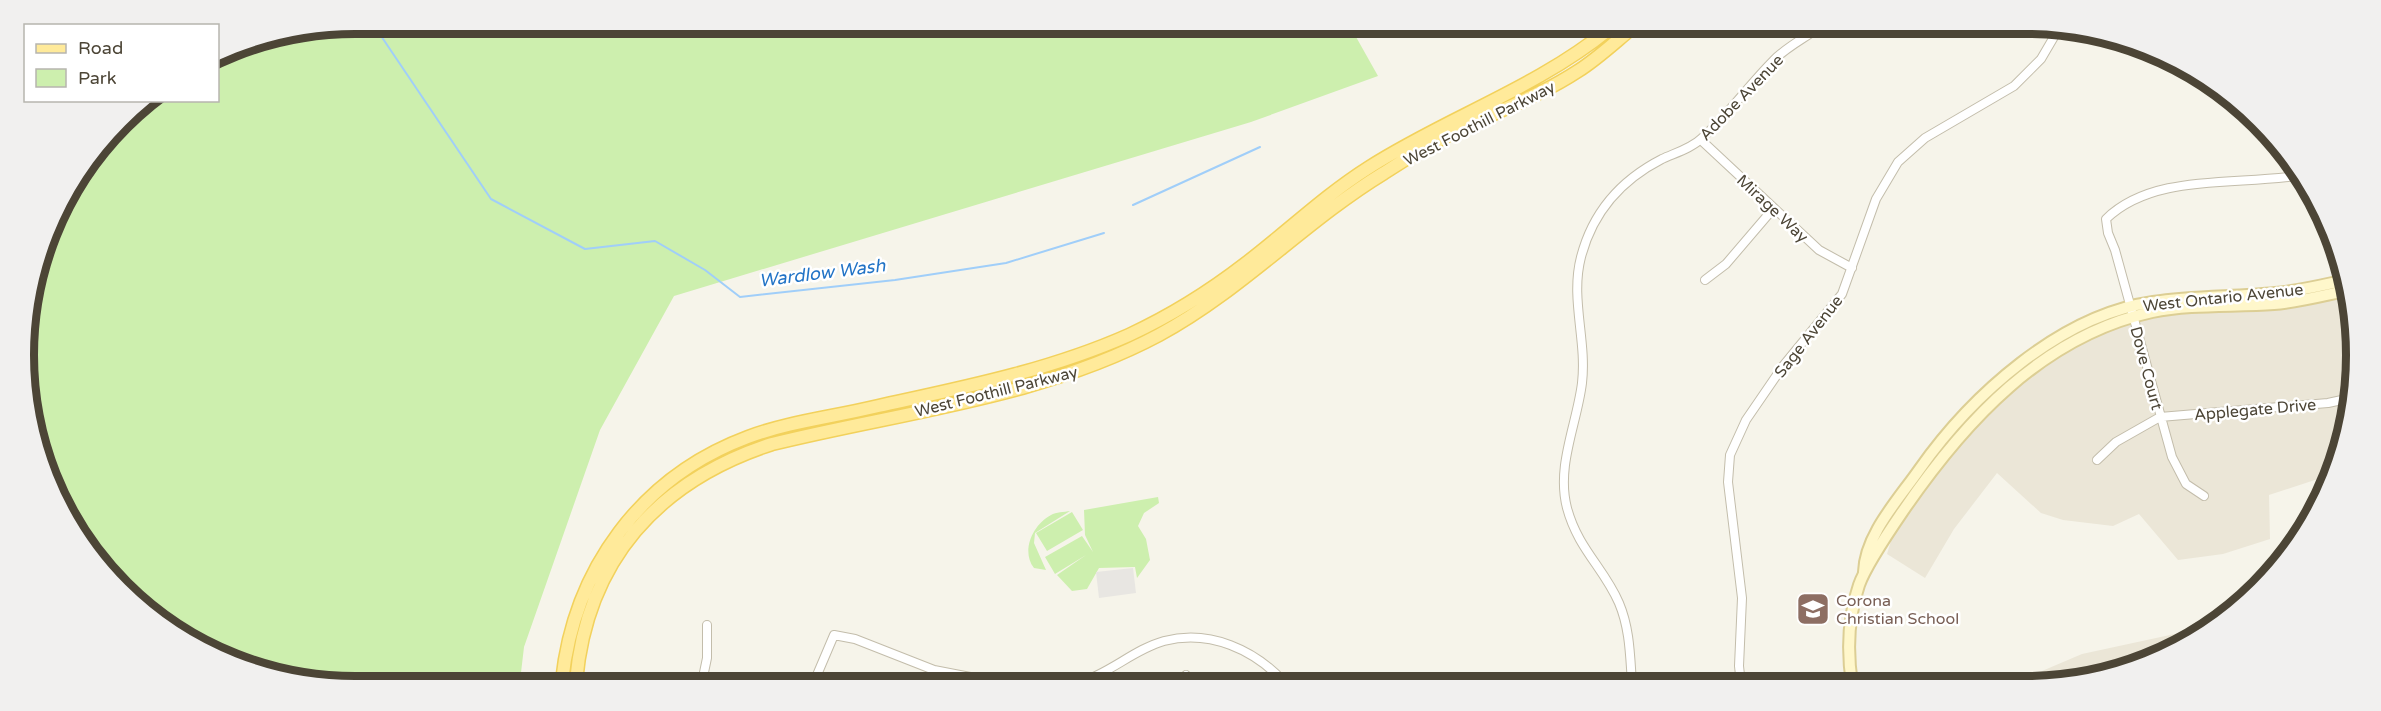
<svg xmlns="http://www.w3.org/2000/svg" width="2381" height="711" viewBox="0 0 2381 711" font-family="'Varela Round',sans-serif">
	<rect width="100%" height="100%" fill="#f6f4ea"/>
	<path fill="#ebe6d7" d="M2351 294V420L2330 475 2269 495 2270 539 2223 554 2178 560 2139 514 2113 526 2063 520 2041 513 1997 473 1954 529 1925 578 1887 554 1893 534 1948 456 2012 390 2075 344 2109 329 2158 315 2287 306Z
		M2207 627 2172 653 2068 684H2011L2082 654Z"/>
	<path fill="#cdefae" d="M355 24 1351 28 1378 76 1251 122 674 296 600 430 524 647 520 681H291L189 642 92 557 35 442 25 333 58 209 137 106 146 101 218 100V56L229 49Z
		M1158 497 1159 503 1144 513 1138 526 1146 539 1150 560 1137 578 1135 567 1099 568 1087 589 1072 591 1057 575 1086 555 1055 574 1045 557 1082 536 1093 552 1085 535 1084 510Z
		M1070 511 1035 533 1034 543 1046 570 1034 568C1021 552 1032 525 1051 515 1056 512 1064 512 1070 511Z
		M1072 512 1083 530 1047 551 1036 533Z"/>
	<path fill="#e8e6e2" d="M1133 568 1136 593 1099 598 1096 572Z"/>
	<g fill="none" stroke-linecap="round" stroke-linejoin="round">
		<path stroke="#a0cef9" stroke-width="2" d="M373 24 491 199 585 249 655 241 705 270 740 297 895 280 1006 263 1104 233
			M1133 205 1260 147"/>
		<defs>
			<path id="street" d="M1701 140 1819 250 1852 268
				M2289 159 2293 176
				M1705 280 1726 264 1773 209
				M2097 460 2116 442 2160 417 2328 403 2351 398
				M2204 496 2186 484 2172 457 2115 250 2108 233 2106 219C2154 172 2240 186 2302 175
				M702 682 707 658V625
				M814 682 834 635 855 639 934 670 996 682
				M880 682V678
				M1081 682C1110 673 1135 649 1164 641 1210 629 1255 650 1285 683
				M1179 682 1186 675
				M1355 683 1356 680
				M1632 683C1630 656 1630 629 1619 603 1604 568 1578 549 1567 508 1556 466 1577 424 1582 383 1587 340 1570 299 1581 257 1593 211 1621 180 1662 159 1675 153 1692 148 1702 138 1728 115 1748 86 1773 61 1785 48 1803 39 1817 29
				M1741 684 1739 666 1742 598 1728 482 1730 455 1746 420 1783 366 1842 294 1876 199 1898 162 1925 138 2014 86 2041 59 2058 30"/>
			<path id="secondary" d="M1864 572C1865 535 1898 500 1919 470 1971 396 2060 315 2153 302 2193 296 2234 297 2275 293 2299 291 2323 285 2346 280
				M1852 684C1847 651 1848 617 1859 585 1866 565 1890 530 1903 511 1964 422 2042 336 2152 312 2192 304 2234 307 2274 304 2300 302 2325 295 2350 290"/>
			<path id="primary" d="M562 681C574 569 641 477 748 437 788 422 832 417 874 407 961 388 1048 371 1129 335 1170 316 1210 291 1245 264 1287 232 1324 196 1368 168 1446 118 1537 88 1609 29
				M576 681C587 560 658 481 772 444 901 412 1041 398 1159 335 1242 290 1305 221 1384 173 1410 156 1437 140 1465 127 1503 109 1543 94 1578 71 1597 59 1614 43 1631 29"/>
		</defs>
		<use href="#street" stroke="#c3bdab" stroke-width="10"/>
		<use href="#secondary" stroke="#dcce94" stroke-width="14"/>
		<use href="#primary" stroke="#f2d15c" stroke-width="15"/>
		<use href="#street" stroke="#fff" stroke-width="8"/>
		<use href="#secondary" stroke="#fff7cb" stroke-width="10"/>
		<use href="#primary" stroke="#ffea9a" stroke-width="12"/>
	</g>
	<defs>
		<symbol id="school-square" viewBox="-11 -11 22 22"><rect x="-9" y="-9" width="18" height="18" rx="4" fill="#8d6e63" stroke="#fff"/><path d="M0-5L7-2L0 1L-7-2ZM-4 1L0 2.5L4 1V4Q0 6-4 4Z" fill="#fff"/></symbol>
	</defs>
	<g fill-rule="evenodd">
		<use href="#school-square" x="1794" y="590" width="38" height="38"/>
	</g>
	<g text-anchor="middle" stroke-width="5" stroke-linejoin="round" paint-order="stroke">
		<g font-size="16" fill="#4c4536" stroke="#fff">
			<text transform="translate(1741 97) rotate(-46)" y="6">Adobe Avenue</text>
			<text transform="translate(1479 123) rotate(-27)" y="6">West Foothill Parkway</text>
			<text transform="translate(1773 208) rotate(43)" y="6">Mirage Way</text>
			<text transform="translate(2223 297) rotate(-6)" y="6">West Ontario Avenue</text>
			<text transform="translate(1808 336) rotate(-52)" y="6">Sage Avenue</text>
			<text transform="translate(2147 368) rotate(75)" y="6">Dove Court</text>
			<text transform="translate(996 391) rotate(-14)" y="6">West Foothill Parkway</text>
			<text transform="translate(2255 409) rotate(-5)" y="6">Applegate Drive</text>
		</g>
		<g font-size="16" fill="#785e54" stroke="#fff" text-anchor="start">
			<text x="1836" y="606">Corona<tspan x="1836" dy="18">Christian School</tspan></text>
		</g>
		<g font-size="18" font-style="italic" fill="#2173c6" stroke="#fff">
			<text transform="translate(822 273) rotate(-7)" y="6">Wardlow Wash</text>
		</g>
	</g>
	<path d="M0 0H2381V711H0ZM355 34H2025A321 321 0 0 1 2346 355V355A321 321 0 0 1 2025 676H355A321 321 0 0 1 34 355V355A321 321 0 0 1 355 34Z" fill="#f1f0ef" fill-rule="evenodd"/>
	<path fill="none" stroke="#4c4536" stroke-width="8" d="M355 34H2025A321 321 0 0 1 2346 355V355A321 321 0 0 1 2025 676H355A321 321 0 0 1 34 355V355A321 321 0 0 1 355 34Z"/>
	<rect x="24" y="24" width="195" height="78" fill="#ffffff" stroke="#b7b5af" stroke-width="1.5"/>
	<rect x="36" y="44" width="30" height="9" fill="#ffea9a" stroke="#b7b5af" stroke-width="1.5"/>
	<text x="78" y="54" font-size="18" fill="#4c4536">Road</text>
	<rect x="36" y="69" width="30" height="18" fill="#cdefae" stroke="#b7b5af" stroke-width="1.5"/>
	<text x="78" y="84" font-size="18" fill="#4c4536">Park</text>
</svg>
